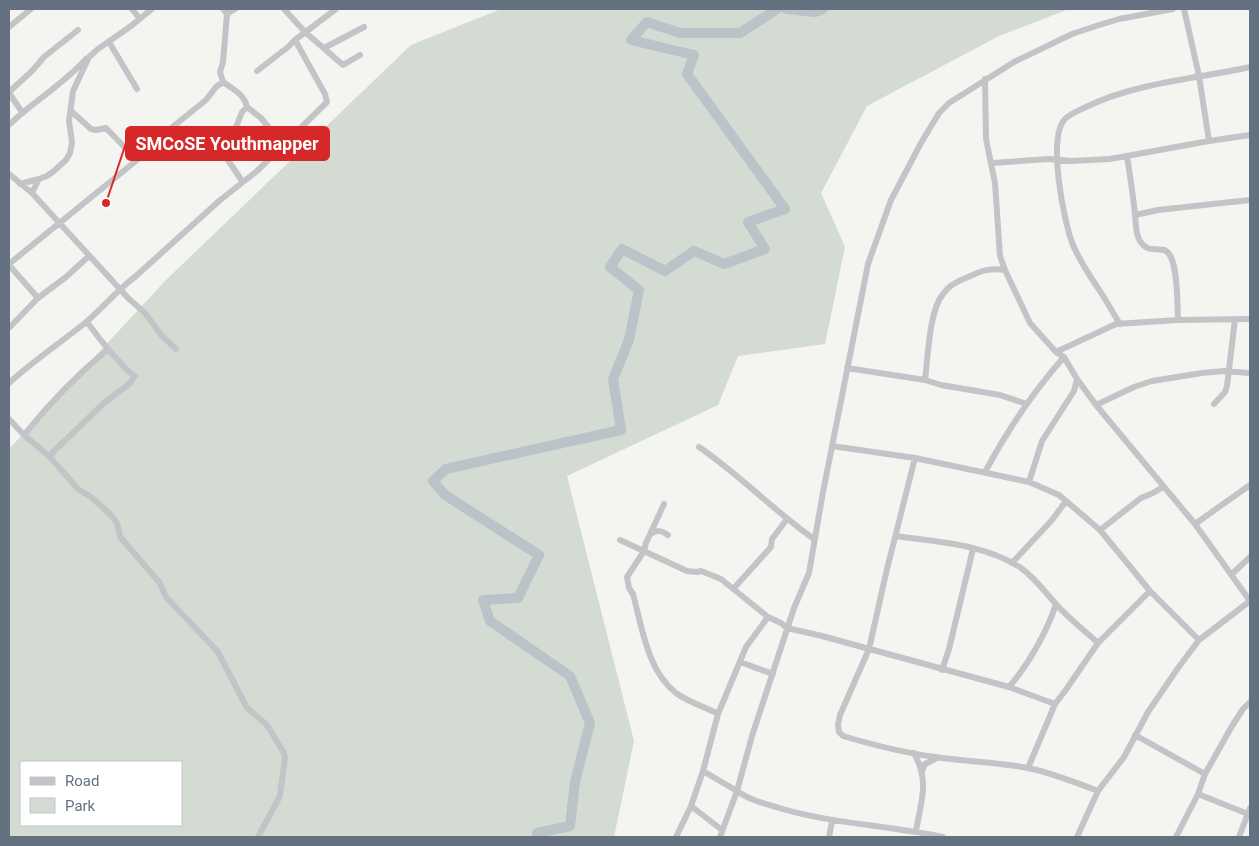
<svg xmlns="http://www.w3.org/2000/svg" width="1259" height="846" viewBox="0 0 1259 846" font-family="Roboto,sans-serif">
	<rect width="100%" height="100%" fill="#f4f4f0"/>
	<path fill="#d4dbd2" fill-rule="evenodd" d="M501 9H1069L999 36 867 106 821 193 845 247 825 344 738 356 718 405 567 476 634 741 614 837H9V449L165 281 411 45ZM21 762H181V825H21Z"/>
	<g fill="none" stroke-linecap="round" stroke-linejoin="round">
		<path stroke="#b9c3c8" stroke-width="10" d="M786 9 815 12 823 9
			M538 837 537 833 570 826 575 782 590 723 570 676 490 621 483 600 518 598 539 555 445 495 433 481 446 469 621 430 613 379 629 340 639 290 610 267 622 249 665 271 694 251 724 264 765 249 748 222 785 209 687 74 694 55 631 40 647 22 680 33H740L777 9"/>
		<path stroke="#c2c4c8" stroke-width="6" d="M132 9 140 19
			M284 9 305 32 343 65 360 55
			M1184 9 1199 76 1209 141
			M227 14 235 9
			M9 27 31 9
			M109 42 137 89
			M324 48 364 27
			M257 71 288 47 295 40
			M985 79 986 139 995 183 1000 256 1005 270 1030 323 1056 352 1064 357 1077 379 1096 405 1195 524 1250 601
			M223 82C233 89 244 94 247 107L242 112 236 127 220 148 242 181
			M9 92 32 71 44 57 78 30
			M9 93 22 112
			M247 107 261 118 283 145
			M71 111 91 129 96 130 106 128 137 160
			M9 125C33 101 63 85 86 59
			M1127 156C1130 175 1133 195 1135 214 1136 223 1135 233 1140 241 1147 252 1153 248 1164 250 1179 254 1177 306 1178 320
			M992 163 1049 159 1072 161 1110 159 1209 141 1250 135
			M9 174 32 193 129 299 144 312 162 336 176 349
			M20 184 39 179
			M32 193 39 179 47 176 54 171 66 160 70 153 72 142 69 121 73 91 89 57 98 49 131 26 152 9
			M1135 215 1158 210 1250 200
			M9 264 137 160 161 142 170 129 206 100 216 87 223 82 220 72 223 62 227 14 223 9
			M9 265 38 298 9 328
			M38 298 66 277 89 256
			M1120 324C1113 313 1107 302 1100 291 1090 276 1080 262 1073 245 1064 223 1047 138 1065 119 1071 113 1080 110 1088 106 1139 82 1196 79 1250 67
			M1056 352 1116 324 1178 320 1250 319
			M847 368 925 380 941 385 1000 395 1027 404
			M925 380C928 357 929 311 943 294 948 286 960 280 968 277 983 270 989 268 1005 270
			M9 383C33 361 60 343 85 323 103 308 117 290 136 276L219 201 257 171 327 102 325 94 295 40 336 9
			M1214 404 1225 392 1227 386 1235 319
			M1096 405 1134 387 1152 381 1202 373 1224 371 1250 373
			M9 419 24 435 49 456 78 489 91 497 110 514 117 523 120 537 160 583 166 597 218 652 247 708 266 724 270 730 284 753 285 758 282 780 280 796 258 837
			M24 435C48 405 78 374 107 350
			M832 446 915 458 1029 482 1059 495 1100 530 1150 591 1199 640
			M699 447C740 475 774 511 814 539
			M49 456 104 403 129 384 135 376C127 372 124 366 118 360 106 348 97 335 87 322
			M915 458 887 569 869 649 840 715 838 725 839 732 843 736C873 745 905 753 936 757 967 762 998 762 1028 768 1052 773 1075 782 1098 791
			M985 472C1007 431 1033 392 1064 357
			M1029 482 1042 441 1074 391 1077 379
			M664 504 646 543 644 551 627 577 629 588 633 594C642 627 647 670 676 693 688 702 705 707 718 714
			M1195 524 1250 485
			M1100 530 1141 498 1153 493 1163 487
			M651 534C657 529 662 531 668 535
			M896 536C938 542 985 544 1021 568 1035 578 1044 591 1056 604 1068 618 1084 630 1098 643
			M620 540 687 571 697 572 701 571 721 579 768 617 781 623 787 628 822 636 1009 687 1055 704
			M1012 563 1052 520 1066 501
			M1232 574 1250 557
			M734 588 771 547 772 539 787 519
			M740 662 773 674
			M942 670 949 649 973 549
			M1009 687C1028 665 1047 632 1056 604
			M1135 735 1205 774
			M914 753C930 782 921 801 916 831
			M1028 768 1055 704 1065 691 1098 643 1150 591
			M703 771 737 791 720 837
			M922 771 925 764 937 758
			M1198 794 1248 814
			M691 806 722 830
			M676 837 691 806 703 771 718 714 746 647 768 617
			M829 837 832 821
			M943 837C887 825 830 824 776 807 762 803 748 799 737 791L752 736 794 608 809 573 823 492 868 264 891 200 921 143 939 113 949 103 1014 62 1072 34 1096 26 1119 19 1173 9
			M1077 837 1098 791 1124 757 1148 712 1178 668 1199 640 1250 601
			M1176 837 1198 794 1205 774 1232 726 1243 709 1250 702
			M1239 837 1250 808"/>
	</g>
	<path fill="none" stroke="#d62828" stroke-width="2" d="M106 203L126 143"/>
	<circle fill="#d62828" stroke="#fff" stroke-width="2" cx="106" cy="203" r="5"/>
	<rect fill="#d62828" stroke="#d62828" stroke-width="2" x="126" y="127" width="203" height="33" rx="5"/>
	<g font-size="18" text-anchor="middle" font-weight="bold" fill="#fff">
		<text x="227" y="150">SMCoSE Youthmapper</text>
	</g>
	<rect width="1259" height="846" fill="none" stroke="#647180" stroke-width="20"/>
	<rect x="20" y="761" width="162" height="65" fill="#ffffff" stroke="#c1c6cc"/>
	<rect x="30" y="777" width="25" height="8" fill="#c2c4c8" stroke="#c1c6cc"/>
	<text x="65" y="786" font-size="15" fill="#647180">Road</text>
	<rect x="30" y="798" width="25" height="15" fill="#d4dbd2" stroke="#c1c6cc"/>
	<text x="65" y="811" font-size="15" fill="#647180">Park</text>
</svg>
